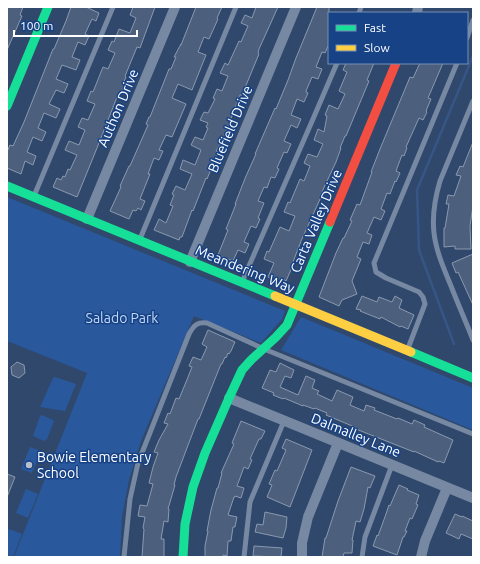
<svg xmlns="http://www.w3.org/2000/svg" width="480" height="564" viewBox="0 0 480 564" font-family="Ubuntu,sans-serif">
	<rect width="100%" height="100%" fill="#30486c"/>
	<path fill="#2a589c" d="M7 197 285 311 282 319 261 343 194 316 141 441 129 480 122 517 120 557H14L87 373 7 341Z
		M301 317 473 388V430L281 350Z
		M55 377 76 384 65 411 40 407 53 378Z
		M42 415 53 420 54 421 47 439 44 441 33 436 40 416Z
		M30 447 41 451 32 473 21 469Z
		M26 489 38 494 28 518 16 513Z
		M9 529 22 534 13 557H7V533Z"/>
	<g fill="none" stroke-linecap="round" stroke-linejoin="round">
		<path stroke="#355686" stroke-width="2.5" d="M454 344 419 250 417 190 473 56"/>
	</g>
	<path fill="#4c607d" stroke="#8a99b0" d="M7 7H23L20 15 22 16 7 50Z
		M71 7H86L99 13 96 21 92 19 85 34 89 36 85 45 78 42 72 57 80 60 76 70 62 65 56 79 68 84 64 93 56 90 49 104 60 109 56 118 44 113 38 128 46 132 42 141 33 137 27 152 36 156 33 165 25 161 21 174 7 168V152L10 145 13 146 24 122 53 49H54L66 21Z
		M133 7H155L140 48 137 47 125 76 126 77 123 84 124 85 121 93 119 92 97 148 77 197 53 187 57 178 61 180 63 176 65 177 68 169 70 170 77 155 65 150 69 141 79 145 85 130 78 127 82 118 88 120 95 104 87 101 91 91 93 92 103 67 108 69 115 53 108 50 112 41 114 42 119 29 130 33 136 18 130 15Z
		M196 7H222L217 18 218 19 209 39 204 37 198 52 206 55 192 90 178 84 172 98 186 104 172 137 166 135 159 150 163 151 159 160 154 158 148 174H150L140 199 145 201 141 210 138 208 136 211 133 210 129 219 110 211 121 187 120 186 129 166H130L148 125 146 124 149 117H150L169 69H171L176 57H174L181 44V45Z
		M256 7H278L259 49 258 53 259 54 242 95H240L223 139 216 151 218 152 207 179 206 178 193 211 192 210 182 237H180L179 240 154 230 159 219 166 223 173 206 170 205 174 195 172 194 176 186 185 190 192 174 180 169 183 160 195 165 201 150 191 145 195 137 203 140 208 128 206 127 208 123 200 120 204 112 208 113 215 99 213 98 217 89 222 91 228 76 220 73 225 63 228 65 239 41 241 42 248 26 241 23 245 15 252 18Z
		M317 7H329V44L325 53 322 52 316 67 322 69 318 79 312 77 306 91V92L308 93 304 102 297 99 291 115 301 119 297 128 291 125 284 141 291 144 287 153 284 152 277 168 279 169 275 178 271 177 267 188 264 187 258 201 264 203 258 218 260 219 256 228 251 226 244 242 249 244 245 253 238 250 233 261 218 255 228 230 226 229 236 204H235L246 176 256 154H255L275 108 276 109 288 80 296 58Z
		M346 63H374L367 80 369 81 346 136H345L340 148H341L336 162 320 196 321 197 301 241 293 262 294 263 286 281 283 279 281 283 268 277 274 263 264 259 267 251 269 252 280 227 289 231 295 216 284 212 288 202 290 203 300 179 304 181 310 166 304 163 308 154 317 157 323 144 314 140 318 129 324 132 327 116 325 115 329 105 338 109 345 94 339 91 347 72 343 70Z
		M420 63H443L428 98 431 99 426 111 427 112 423 120 419 118 406 147 407 148 404 156 402 155 396 171 400 173 396 182 395 181 390 194 387 193 381 209 385 211 381 220 374 217 367 233 372 235 369 244 363 242 357 257 361 259 352 281 357 294 342 300 339 306 319 297 336 253 343 238H344L352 221 350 220 357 204 360 205 372 172H371L380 149 410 77 413 78Z
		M473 142V206L470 226 471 249H455V246L444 247V228H445L449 204H446L448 195 454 196 461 176 456 175 460 166 463 167Z
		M473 254V305L458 272 456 273 452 263Z
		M362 296 377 302 379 297 392 302 395 296 402 300 399 308 414 315 408 329 401 326 400 327 381 317 380 319 360 311 361 310 356 309Z
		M208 330 235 342 231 351 229 354 228 353 226 358 225 357 222 364H221L199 419H198L176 477 174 485H175L168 509H169L168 522 164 521 161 539H164V557H142L144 529 143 528 145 517 138 516 140 505 147 506 153 484 149 483 153 467 158 453 154 452 159 440 168 424 164 423 168 413 170 414 176 398 179 399 186 382 192 367 189 366 193 357 201 360 207 347 202 344Z
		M17 362 24 365 25 373 19 378 12 375 11 367Z
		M280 363 294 370 291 378 285 376 280 387 298 395 306 376 315 380 312 388 319 391 317 394 332 401 337 390 353 397 350 405 364 411 366 405 375 408 374 410 397 419 398 418 412 424 414 420 425 425 424 427 453 440 444 463 439 461 438 462 414 451V452L356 429 357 428 326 415 327 413 315 408 314 409 303 405V406L284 398 283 399 273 395 274 393 262 388 270 370 276 372Z
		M241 421 265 431 261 439H259L250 459 252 460 248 469 244 467 237 486 244 488 241 498 235 496V497H234L228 515 237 517 235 527H233L231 541H228L227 556 223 555V557H205V546L208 531H207L211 510 217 488H218L222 473H221L234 444 232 443Z
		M286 439 312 450 290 507 267 497 272 485 269 484 275 470 277 471 286 450 282 448Z
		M351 467 375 476 370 488 368 487 364 509 360 522 356 521 352 540H353L352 553H344L343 557H322L325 538H326L338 501Z
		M7 474 15 477 7 497Z
		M399 485 408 489 407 490 419 495 416 504 418 505 412 519 410 518 405 531H407L404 537H403L397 555 373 546 377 535 378 536 386 514 389 505 390 506Z
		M265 512 287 517 286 528 283 538 255 532 257 524 263 525Z
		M455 514 462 517V516L473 521V539L461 534 459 539 446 533Z
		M254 546 282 548 281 557 253 556Z"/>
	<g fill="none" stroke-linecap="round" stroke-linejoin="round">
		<path stroke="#7688a2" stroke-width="5" d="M359 13 361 7
			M467 38 473 20
			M473 101 440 181C435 198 432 216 434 233 436 251 444 269 451 286 458 304 466 322 473 340
			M34 196 113 7
			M140 239 236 7
			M242 282 313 119 337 63
			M407 351 425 304 423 297 419 292 386 278 376 272 374 263 457 63
			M124 557 130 499 138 463 189 334C194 325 197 322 207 323L264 349 473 434
			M244 557 250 502 284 421
			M362 557 365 537 392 465"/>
		<path stroke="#7688a2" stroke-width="10" d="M417 13 418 7
			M87 219 175 7
			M190 262 296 7
			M229 398 473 498
			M302 557V543L308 517 338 443
			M421 557 425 541 447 488"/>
		<path stroke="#16e098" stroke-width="9" d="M7 106 48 7
			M7 186 275 296
			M411 352 473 378
			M183 557 185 524 193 487 205 453 229 398 242 370 251 360 276 337 287 325 330 222"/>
		<path stroke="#ffcf43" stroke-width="9" d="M275 296 411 352"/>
		<path stroke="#f24e42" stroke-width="9" d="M330 222 396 63"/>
	</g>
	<circle fill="#b7bfcc" stroke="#174285" stroke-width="1.5" cx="29" cy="465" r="4"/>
	<g text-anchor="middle" stroke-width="3" stroke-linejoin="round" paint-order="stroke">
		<g font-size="14" fill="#fff" stroke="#174285">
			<text transform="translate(118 108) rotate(-67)" y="5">Authon Drive</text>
			<text transform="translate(230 129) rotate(-67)" y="5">Bluefield Drive</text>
			<text transform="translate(316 221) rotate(-67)" y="5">Carta Valley Drive</text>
			<text transform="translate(245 269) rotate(22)" y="5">Meandering Way</text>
			<text transform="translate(356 435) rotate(22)" y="5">Dalmalley Lane</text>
		</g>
		<g font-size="14" fill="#c1d8fa" stroke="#174285">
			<text x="122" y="323">Salado Park</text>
		</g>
		<g font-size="14" fill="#fff" stroke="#174285" text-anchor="start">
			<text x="37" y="462">Bowie Elementary<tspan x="37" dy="16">School</tspan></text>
		</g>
	</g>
	<rect width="480" height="564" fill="none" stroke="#ffffff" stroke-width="16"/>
	<rect x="328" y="12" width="140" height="52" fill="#174285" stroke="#748eb6"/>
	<rect x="336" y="25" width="20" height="6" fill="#16e098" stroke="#748eb6"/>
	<text x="364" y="32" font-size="12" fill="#ffffff">Fast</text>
	<rect x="336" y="45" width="20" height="6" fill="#ffcf43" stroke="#748eb6"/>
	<text x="364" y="52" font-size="12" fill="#ffffff">Slow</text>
	<path d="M14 30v6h123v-6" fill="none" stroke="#ffffff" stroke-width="2"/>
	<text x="20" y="30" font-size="12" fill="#ffffff" stroke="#174285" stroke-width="3" paint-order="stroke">100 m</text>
</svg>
